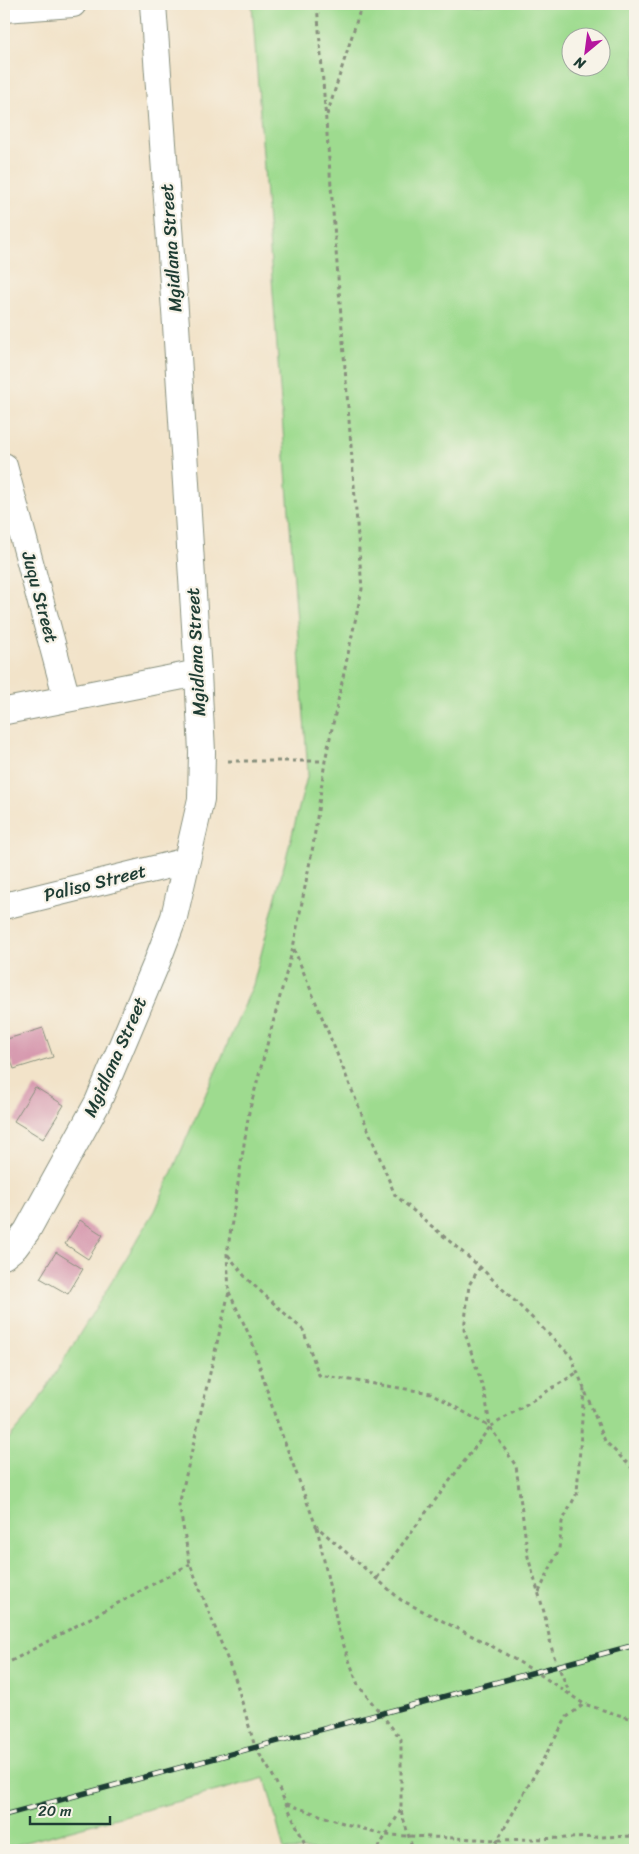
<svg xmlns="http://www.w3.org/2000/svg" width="639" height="1854" viewBox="0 0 639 1854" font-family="Sriracha,sans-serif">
	<rect width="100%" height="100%" fill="#f7f3e8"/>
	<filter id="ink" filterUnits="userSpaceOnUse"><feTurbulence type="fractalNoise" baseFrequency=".02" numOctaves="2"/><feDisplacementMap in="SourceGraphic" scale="10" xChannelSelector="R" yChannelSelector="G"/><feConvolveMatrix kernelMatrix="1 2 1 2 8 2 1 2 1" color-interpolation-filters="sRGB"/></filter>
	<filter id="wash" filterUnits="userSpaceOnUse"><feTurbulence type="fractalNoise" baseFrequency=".0096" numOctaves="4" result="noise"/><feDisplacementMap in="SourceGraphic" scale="20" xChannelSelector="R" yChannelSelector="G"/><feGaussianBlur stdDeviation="1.12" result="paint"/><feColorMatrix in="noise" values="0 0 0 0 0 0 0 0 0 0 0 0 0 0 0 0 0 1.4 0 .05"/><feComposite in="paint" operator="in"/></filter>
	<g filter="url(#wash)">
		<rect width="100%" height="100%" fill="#f2e3c9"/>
		<path fill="#9edb8f" stroke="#5e8c62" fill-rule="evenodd" d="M252 4H635V1850H284L265 1778 4 1848V1444L33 1410 155 1211 253 985 308 773ZM572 38H602V68H572Z"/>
		<g id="blocks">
			<path fill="#d697ad" d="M43 1028 53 1057 14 1069 4 1040Z
				M35 1087 64 1105 43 1139 14 1121Z
				M80 1220 103 1235 88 1259 65 1244Z
				M56 1252 83 1269 68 1294 40 1278Z"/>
		</g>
	</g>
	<g filter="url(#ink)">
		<use href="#blocks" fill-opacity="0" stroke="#88907e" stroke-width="1"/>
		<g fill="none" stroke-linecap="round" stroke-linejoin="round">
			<defs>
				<path id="minor" d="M4 9 73 4
					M4 466 67 699
					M4 710 6 711 198 673
					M4 906 186 861
					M4 1256 15 1247 27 1231 98 1102 157 962 174 917 201 799 202 752 198 673 176 325 153 4"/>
			</defs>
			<use href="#minor" stroke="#88907e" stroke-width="28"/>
			<path stroke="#88907e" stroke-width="3" stroke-dasharray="4 4" stroke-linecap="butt" d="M327 115 362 4
				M228 761H325
				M294 949 395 1195 480 1267 571 1356 605 1441 635 1471
				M228 1255 247 1279 303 1330 319 1375 431 1393 490 1427 516 1466 528 1557 544 1612 553 1654 570 1694
				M480 1267 469 1285 464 1330 485 1394 490 1427 578 1372
				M229 1292 252 1341 275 1416 316 1526 401 1600 490 1645 536 1672 584 1704 635 1720
				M317 1527 339 1632 358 1685 401 1739V1810L377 1850
				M377 1578 490 1427
				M539 1592 559 1549 562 1522 577 1493 584 1389
				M4 1665 190 1564
				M287 1804 346 1824 386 1835 498 1840 635 1836
				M401 1811 413 1850
				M308 1850 272 1774 255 1747 236 1681 190 1564 179 1505 229 1292 227 1254 249 1112 293 948 313 846 325 761 362 589 317 4
				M492 1850 567 1717 584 1704"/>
			<use href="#minor" stroke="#fff" stroke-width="26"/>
			<defs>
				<path id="rail" d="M4 1815 635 1645"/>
			</defs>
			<use href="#rail" stroke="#1f3d34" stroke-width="5.5"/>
			<use href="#rail" stroke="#f7f3e8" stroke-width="4" stroke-dasharray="11" stroke-linecap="butt"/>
		</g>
	</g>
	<g text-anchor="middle" stroke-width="4.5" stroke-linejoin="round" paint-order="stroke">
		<g font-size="18" fill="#1f3d34" stroke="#f7f3e8">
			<text transform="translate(171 248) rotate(-94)" y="6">Mgidlana Street</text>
			<text transform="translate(40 597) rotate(75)" y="6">Juqu Street</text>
			<text transform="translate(196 652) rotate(-93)" y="6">Mgidlana Street</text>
			<text transform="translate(95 883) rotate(-14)" y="6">Paliso Street</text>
			<text transform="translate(115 1057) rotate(-66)" y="6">Mgidlana Street</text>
		</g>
	</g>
	<rect width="639" height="1854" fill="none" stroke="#f7f3e8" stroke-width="20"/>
	<g transform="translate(586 52) rotate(209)"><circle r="24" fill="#f7f3e8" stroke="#a1aaa0"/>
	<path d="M0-4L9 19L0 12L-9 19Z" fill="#b5179e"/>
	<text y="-8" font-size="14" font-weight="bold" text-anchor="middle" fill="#1f3d34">N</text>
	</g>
	<path d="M30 1816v8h80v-8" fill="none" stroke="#1f3d34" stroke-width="2.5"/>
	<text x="38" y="1816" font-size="15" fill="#1f3d34" stroke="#f7f3e8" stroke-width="4" paint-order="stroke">20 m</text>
</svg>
